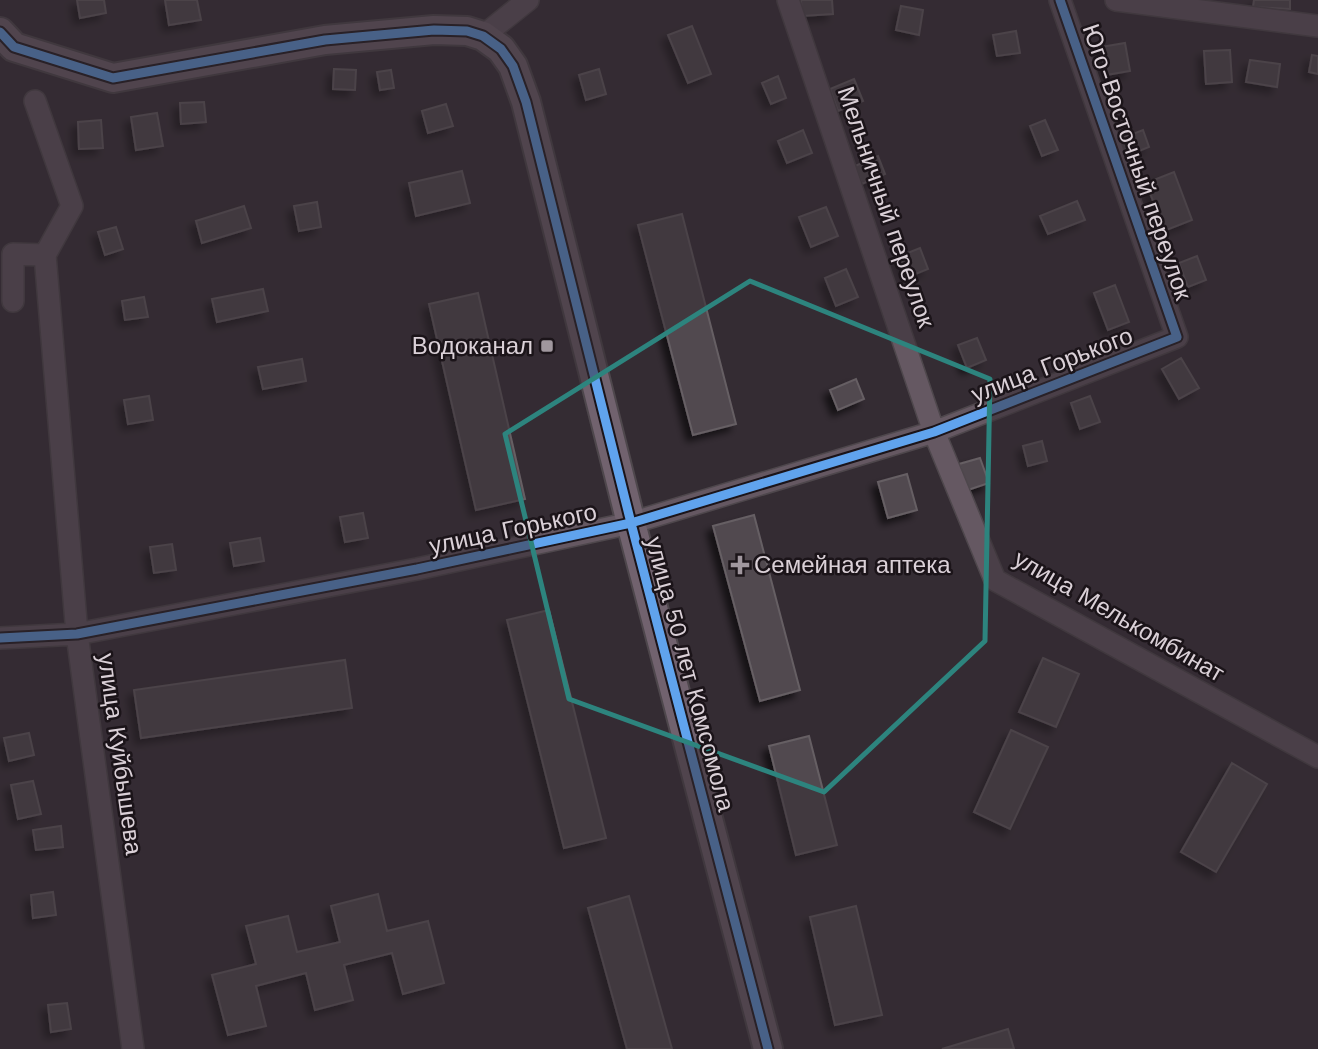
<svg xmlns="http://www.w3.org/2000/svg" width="1318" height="1049" viewBox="0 0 1318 1049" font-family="'Work Sans',sans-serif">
	<defs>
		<filter id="shadow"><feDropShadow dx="-6" dy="6" stdDeviation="3.5" flood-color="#0009"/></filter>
	</defs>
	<rect width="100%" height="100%" fill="#342c33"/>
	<path fill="#514a50" stroke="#665f64" stroke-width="2" filter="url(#shadow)" d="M77 0H104L106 13 80 18Z
		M165 0H197L201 20 169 25Z
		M801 0H832L833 14 802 16Z
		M1254 0H1290V9L1253 7Z
		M901 6 923 10 919 35 896 30Z
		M692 26 711 74 688 83 668 35Z
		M1016 31 1020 53 997 56 993 35Z
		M1125 43 1130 71 1106 75 1101 47Z
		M1230 50 1232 82 1206 84 1204 51Z
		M1312 55 1318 56V74L1309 72Z
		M1250 60 1280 64 1277 87 1246 82Z
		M334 69 356 70 355 90 333 89Z
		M599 69 606 94 586 100 579 75Z
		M391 70 394 88 380 90 377 72Z
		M778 76 786 98 771 104 762 83Z
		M854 79 863 101 838 111 830 89Z
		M204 102 206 122 181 124 180 103Z
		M446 104 453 126 428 133 422 111Z
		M157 113 163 146 136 150 131 117Z
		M101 120 103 148 79 149 78 122Z
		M1045 120 1058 150 1042 156 1030 126Z
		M803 130 812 153 787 163 778 141Z
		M1143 130 1149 147 1124 157 1117 140Z
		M878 156 885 174 862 184 855 166Z
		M462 171 470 203 416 216 409 183Z
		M1174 172 1192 220 1151 236 1143 216 1157 211 1146 183Z
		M1077 201 1085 220 1048 234 1040 216Z
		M317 202 321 227 299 231 294 206Z
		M244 206 251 228 202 243 196 221Z
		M826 207 838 236 811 247 799 217Z
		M682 214 736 424 693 435 638 225Z
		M116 227 123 249 105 255 98 232Z
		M920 248 928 269 908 277 900 256Z
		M1197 256 1206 280 1188 287 1179 263Z
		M846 269 858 297 836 306 825 278Z
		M1115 285 1129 322 1108 330 1094 293Z
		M263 289 268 311 217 322 212 299Z
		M478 293 525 499 476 510 429 304Z
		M144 297 148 317 125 320 122 301Z
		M977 338 986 360 967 368 958 345Z
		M1181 358 1199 388 1179 399 1162 369Z
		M302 359 306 381 263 389 258 367Z
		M856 379 864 399 838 410 830 390Z
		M149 396 153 420 128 424 124 400Z
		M1090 396 1100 422 1080 429 1071 403Z
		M1042 441 1047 461 1028 466 1023 446Z
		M980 458 989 483 968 490 959 464Z
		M907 474 917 510 888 518 878 482Z
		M363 513 368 538 345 542 340 517Z
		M754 515 800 690 760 701 713 526Z
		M260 538 264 561 234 566 230 543Z
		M172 544 176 570 154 573 150 547Z
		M549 610 606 838 564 848 507 620Z
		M1043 658 1079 674 1056 727 1019 712Z
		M345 660 352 708 141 738 134 690Z
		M1011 730 1048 747 1010 829 974 812Z
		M29 733 34 755 9 761 4 738Z
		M809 736 837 845 796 855 769 746Z
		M1232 763 1267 784 1216 872 1181 852Z
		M33 781 41 814 18 819 11 785Z
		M61 826 63 847 36 850 33 830Z
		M53 892 56 915 33 918 31 895Z
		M378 894 387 931 428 921 444 983 403 994 392 953 344 965 353 1000 315 1010 306 973 256 986 266 1026 228 1035 212 975 256 964 246 926 288 916 297 952 340 942 331 906Z
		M629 896 672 1049H627L588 908Z
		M856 906 882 1015 835 1025 810 917Z
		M67 1003 71 1029 51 1032 48 1005Z
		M1008 1029 1014 1049H942Z"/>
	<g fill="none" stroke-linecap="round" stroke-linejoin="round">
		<defs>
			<path id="street" d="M788 0 934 432 995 580 1318 757
				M1116 0 1318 26
				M483 36 528 0
				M45 255 77 634 133 1049
				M13 301V254L45 255 72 206 35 101
				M0 638 77 634 417 569 631 523 934 432 1177 337 1060 0"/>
			<path id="secondary" d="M0 32 14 47 113 78 325 40 434 30 467 31 483 36 501 49 513 66 526 102 631 523 768 1049"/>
		</defs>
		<use href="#street" stroke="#4e474c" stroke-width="24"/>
		<use href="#secondary" stroke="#4e474c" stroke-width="32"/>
		<use href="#street" stroke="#655862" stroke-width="21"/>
		<use href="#secondary" stroke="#71626e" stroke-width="28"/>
		<defs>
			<path id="cycleway" d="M0 32 14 47 113 78 325 40 434 30 467 31 483 36 501 49 513 66 526 102 631 523 768 1049
				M0 638 77 634 417 569 631 523 934 432 1177 337 1060 0"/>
		</defs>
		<use href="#cycleway" stroke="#1b1419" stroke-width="13"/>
		<use href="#cycleway" stroke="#60a3ed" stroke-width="9"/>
	</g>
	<path d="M0 0H1318V1049H0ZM750 281 990 379 985 641 824 792 569 699 505 434Z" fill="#342c33" fill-opacity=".55" fill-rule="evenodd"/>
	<path fill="none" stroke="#2d847e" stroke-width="5" stroke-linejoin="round" d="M750 281 990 379 985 641 824 792 569 699 505 434Z"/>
	<g fill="#a0979e" stroke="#1b1419" stroke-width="2.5">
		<rect x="540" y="339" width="14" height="14" rx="3.5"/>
		<path d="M736.5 554.5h7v7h7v7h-7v7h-7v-7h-7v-7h7z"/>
	</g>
	<g text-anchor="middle" stroke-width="5" stroke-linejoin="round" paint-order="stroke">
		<g font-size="24" fill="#dad0d7" stroke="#1b1419">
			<text transform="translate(1137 162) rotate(71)" y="8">Юго-Восточный переулок</text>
			<text transform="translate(886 207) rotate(71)" y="8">Мельничный переулок</text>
			<text transform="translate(1052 365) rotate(-21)" y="8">улица Горького</text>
			<text transform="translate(513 529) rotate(-12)" y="8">улица Горького</text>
			<text transform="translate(1119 616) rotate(30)" y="8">улица Мелькомбинат</text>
			<text transform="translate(690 674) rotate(75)" y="8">улица 50 лет Комсомола</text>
			<text transform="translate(120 754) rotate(82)" y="8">улица Куйбышева</text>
		</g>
		<g font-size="24" fill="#dad0d7" stroke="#1b1419" text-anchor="end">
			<text x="533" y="354">Водоканал</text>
			<text x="754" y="573" text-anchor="start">Семейная аптека</text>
		</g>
	</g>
</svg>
